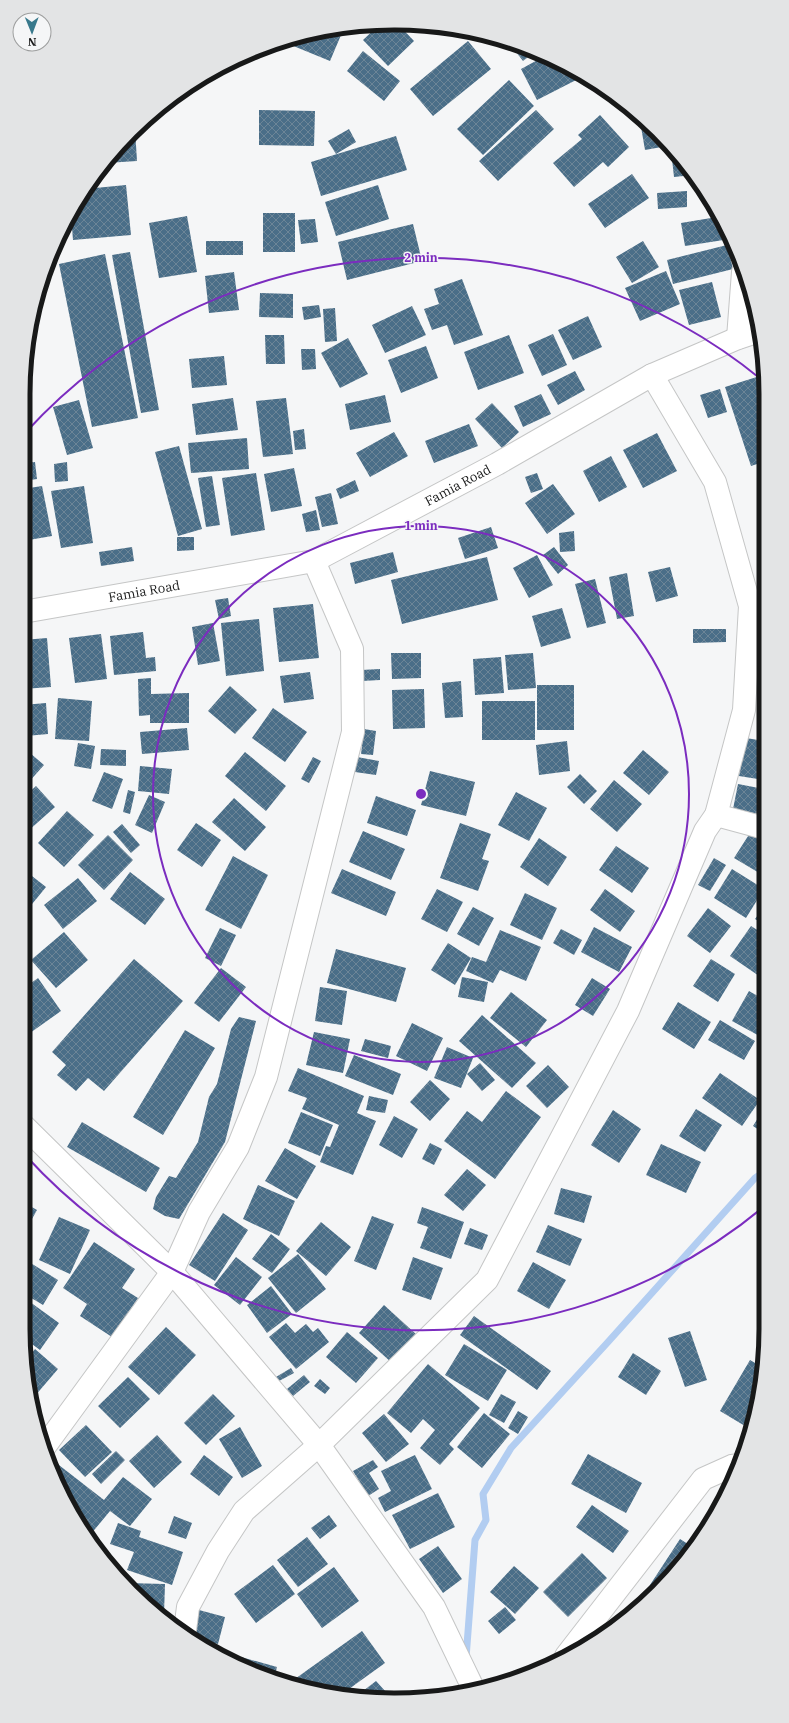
<svg xmlns="http://www.w3.org/2000/svg" width="789" height="1723" viewBox="0 0 789 1723" font-family="'IBM Plex Serif',serif">
	<defs>
		<pattern id="building-cross-hatch" width="8" height="8" patternUnits="userSpaceOnUse"><rect width="8" height="8" fill="#4a6e88"/><path d="M0 0l8 8M0 8l8-8" fill="none" stroke="#6c8597"/></pattern>
	</defs>
	<rect width="100%" height="100%" fill="#f5f6f7"/>
	<g fill="none" stroke-linecap="round" stroke-linejoin="round">
		<path stroke="#b2cdf1" stroke-width="7" d="M466 1658 475 1540 486 1520 483 1494 511 1448 608 1342 755 1178 765 1171"/>
	</g>
	<path fill="url(#building-cross-hatch)" d="M397 23 414 41 388 66 363 40 379 25Z
		M344 28 330 61 291 45 293 39 322 30Z
		M468 41 491 69 433 116 410 89Z
		M509 43 515 45 536 51 523 61Z
		M363 51 400 81 384 101 347 71Z
		M545 56 582 77 537 100 521 69Z
		M509 80 534 106 483 155 457 129Z
		M259 110 315 111 314 146 259 145Z
		M536 110 554 129 498 181 479 161Z
		M600 115 629 147 608 167 603 162 574 187 553 163 582 139 578 135Z
		M640 121H642L667 146 645 150Z
		M135 129 137 161 106 163 132 132Z
		M349 129 356 142 336 154 328 141Z
		M396 136 407 170 321 196 311 162Z
		M679 158 689 168 693 175 674 177 672 159Z
		M632 174 649 198 605 228 588 204Z
		M126 185 131 235 73 240 71 216 85 189Z
		M378 185 389 219 336 236 325 202Z
		M687 191V207L658 209 657 193Z
		M263 213H295V252H263Z
		M187 216 197 272 159 278 149 223Z
		M717 217 730 239 685 246 681 223Z
		M315 219 318 242 301 244 298 220Z
		M413 224 422 261 347 280 338 242Z
		M206 241H243V255H206Z
		M643 241 659 267 632 283 616 257Z
		M727 245 733 269 673 284 667 260Z
		M130 252 159 410 141 413 112 255Z
		M105 254 138 418 92 427 59 264Z
		M666 271 680 304 640 321 625 288Z
		M234 272 239 310 209 313 205 276Z
		M462 279 483 335 454 345 447 325 432 330 424 309 439 304 434 289Z
		M712 282 721 317 689 325 679 290Z
		M260 293 293 294V318L259 317Z
		M319 305 321 317 304 320 302 307Z
		M412 306 426 335 385 353 372 325Z
		M335 308 337 341 325 342 323 309Z
		M588 316 602 347 573 360 558 330Z
		M553 334 567 365 542 376 528 345Z
		M265 335H284L285 364H266Z
		M509 335 524 373 478 390 464 352Z
		M348 338 368 374 340 388 321 353Z
		M426 346 438 378 401 393 388 360Z
		M301 349H315L316 369 302 370Z
		M224 356 227 385 192 388 189 359Z
		M575 371 585 390 558 405 547 385Z
		M763 375V462L751 466 725 387Z
		M720 389 727 412 708 418 700 395Z
		M541 394 551 414 523 427 514 406Z
		M385 395 391 422 350 430 345 404Z
		M233 398 238 430 196 435 192 404Z
		M286 398 293 454 263 457 256 401Z
		M79 400 93 448 67 455 53 407Z
		M492 403 519 432 502 448 475 419Z
		M469 424 478 446 434 463 425 441Z
		M304 429 306 449 295 450 293 431Z
		M394 432 408 456 370 477 356 453Z
		M657 433 677 471 643 488 623 450Z
		M247 438 249 469 191 473 188 443Z
		M179 446 202 529 178 536 155 452Z
		M611 456 627 487 599 502 583 471Z
		M35 462 37 479 23 481V463Z
		M67 462 68 481 55 482 54 464Z
		M294 468 302 506 271 512 264 474Z
		M256 473 265 530 231 536 222 478Z
		M537 473 543 489 531 493 525 477Z
		M212 476 220 525 206 527 198 478Z
		M355 480 359 491 340 499 336 489Z
		M553 484 575 514 547 534 525 503Z
		M42 486 52 536 23 541V489Z
		M84 486 93 543 61 548 51 491Z
		M331 493 338 524 322 527 315 497Z
		M316 510 320 530 306 532 302 514Z
		M491 527 498 548 465 559 458 538Z
		M574 531 575 551 560 552 559 533Z
		M177 537H194V550L177 551Z
		M132 547 134 561 101 566 99 552Z
		M554 547 568 565 558 574 543 555Z
		M393 552 398 572 355 584 350 563Z
		M537 555 553 585 529 598 513 568Z
		M487 557 498 600 402 624 391 580Z
		M670 567 678 596 656 602 648 572Z
		M627 573 634 616 617 619 609 577Z
		M595 579 606 623 587 628 575 584Z
		M228 598 231 616 219 619 215 600Z
		M313 604 319 658 279 662 273 608Z
		M562 608 571 638 541 647 532 616Z
		M259 619 264 671 226 676 221 623Z
		M213 623 220 661 198 665 192 627Z
		M693 629H726V642L693 643Z
		M143 632 146 658 155 657 156 671 114 675 110 636Z
		M101 634 107 679 75 683 69 638Z
		M47 638 51 687 23 689V640Z
		M391 653H421V678L392 679Z
		M533 653 536 688 508 690 505 655Z
		M501 657 504 693 475 695 473 659Z
		M380 669V680L362 681 361 670Z
		M310 672 314 699 284 703 280 676Z
		M151 678V694L189 693V723H150V715L139 716 138 679Z
		M759 678H764V690H759Z
		M461 681 463 717 445 718 442 683Z
		M537 685H574V730H537Z
		M230 686 257 710 235 734 208 711Z
		M424 689 425 728 393 729 392 690Z
		M758 694 764 695V727H757Z
		M58 698 92 701 89 741 55 739Z
		M482 701H535V740H482Z
		M46 703 48 734 26 736 23 705Z
		M273 708 307 732 285 762 252 738Z
		M187 728 189 750 142 754 140 732Z
		M364 729 376 731 373 755 361 754Z
		M746 738 764 741V780L739 776Z
		M567 741 570 771 539 775 536 745Z
		M78 743 95 746 91 769 74 766Z
		M23 747 44 765 27 784 23 780Z
		M101 749 126 750V766L100 765Z
		M643 750 669 772 649 795 623 773Z
		M245 752 286 786 266 811 225 776Z
		M313 757 321 761 309 783 301 779Z
		M357 757 379 761 376 775 355 772Z
		M140 766 172 769 169 794 138 791Z
		M430 771 475 782 466 816 421 805Z
		M104 772 123 779 112 809 92 801Z
		M580 774 597 791 584 804 567 787Z
		M614 780 642 804 617 832 590 809Z
		M738 784 764 789V815L733 809Z
		M36 786 55 807 28 831 23 825V798Z
		M128 790 135 792 130 814 123 812Z
		M516 792 547 808 529 841 498 825Z
		M149 795 165 802 152 833 135 825Z
		M376 796 416 810 407 836 367 823Z
		M234 798 266 827 245 851 212 822Z
		M67 811 94 835 64 867 38 843Z
		M196 823 221 840 202 867 177 850Z
		M460 823 491 834 482 859 489 861 478 891 440 878Z
		M122 824 140 845 131 853 113 832Z
		M363 831 405 849 391 880 349 862Z
		M750 833 764 841V867L761 874 734 858Z
		M108 835 133 860 104 890 78 865Z
		M539 838 567 857 548 886 520 867Z
		M616 846 649 868 632 893 599 870Z
		M233 856 268 875 241 929 205 910Z
		M714 858 726 865 710 891 698 885Z
		M23 869 46 887 24 914 23 913Z
		M342 869 396 892 386 916 331 893Z
		M732 869 764 889 746 918 714 898Z
		M130 872 165 899 145 925 110 899Z
		M78 878 97 901 63 929 44 905Z
		M437 889 463 902 447 932 421 919Z
		M605 889 635 911 620 932 590 910Z
		M525 893 557 908 542 940 510 925Z
		M765 905V925L755 919Z
		M473 907 494 918 479 946 457 934Z
		M708 908 731 926 710 953 687 936Z
		M751 926 765 935V974L762 978 730 956Z
		M594 927 632 947 619 972 581 952Z
		M220 928 236 935 221 966 205 958Z
		M561 929 582 940 574 955 553 943Z
		M500 930 541 947 526 981 500 970 493 983 466 971 472 957 486 962Z
		M64 932 88 960 56 988 31 960Z
		M448 943 471 958 455 985 431 970Z
		M336 949 406 968 396 1002 327 983Z
		M134 959 183 1001 104 1091 88 1078 76 1091 57 1075 66 1065 52 1052Z
		M711 959 735 974 718 1002 693 986Z
		M221 968 246 987 219 1022 194 1003Z
		M462 977 488 982 484 1002 458 997Z
		M38 978 61 1011 23 1038V1021L27 1018 23 1012V989Z
		M592 978 610 989 593 1016 575 1005Z
		M320 987 347 991 342 1025 315 1021Z
		M749 991 765 1000V1039L732 1021Z
		M511 992 547 1020 526 1047 490 1018Z
		M678 1002 711 1022 694 1049 662 1029Z
		M482 1015 536 1063 512 1088 459 1041Z
		M239 1017 256 1021 225 1142 179 1219 165 1216 153 1209 156 1197 169 1176 176 1178 198 1142 209 1097 217 1084 231 1029Z
		M720 1020 755 1041 744 1060 708 1040Z
		M412 1023 443 1038 427 1071 396 1056Z
		M185 1030 215 1048 163 1135 133 1117Z
		M314 1032 350 1039 343 1073 306 1065Z
		M365 1039 391 1046 388 1058 361 1051Z
		M447 1047 473 1058 461 1088 434 1078Z
		M354 1055 401 1074 393 1095 345 1076Z
		M480 1063 495 1080 482 1091 467 1074Z
		M548 1065 569 1087 547 1108 526 1086Z
		M298 1068 364 1096 357 1113 376 1121 353 1175 320 1162 326 1146 330 1147 339 1125 302 1109 307 1098 288 1091Z
		M720 1073 760 1100 742 1126 702 1098Z
		M430 1080 450 1099 430 1121 410 1102Z
		M506 1091 541 1117 495 1179 444 1141 467 1111 482 1122Z
		M369 1096 388 1100 385 1113 366 1110Z
		M765 1107V1134L753 1126Z
		M696 1109 722 1125 705 1152 679 1136Z
		M613 1110 641 1129 619 1163 591 1145Z
		M301 1112 333 1125 320 1156 288 1143Z
		M394 1116 418 1129 402 1158 379 1145Z
		M82 1122 160 1168 146 1192 67 1147Z
		M430 1143 442 1149 434 1165 422 1159Z
		M661 1144 701 1162 686 1193 646 1175Z
		M285 1148 316 1166 297 1199 265 1181Z
		M467 1169 486 1185 463 1211 444 1195Z
		M258 1185 295 1201 279 1236 243 1219Z
		M561 1188 592 1196 584 1223 554 1214Z
		M23 1202 37 1210 23 1235Z
		M422 1207 464 1222 451 1259 420 1248 428 1227 417 1223Z
		M223 1213 248 1230 215 1281 189 1265Z
		M372 1216 394 1224 376 1270 354 1261Z
		M59 1217 90 1230 70 1274 39 1260Z
		M321 1222 351 1247 326 1276 296 1251Z
		M548 1225 582 1239 570 1266 536 1252Z
		M470 1228 488 1235 482 1250 464 1244Z
		M271 1234 290 1249 272 1273 252 1259Z
		M94 1242 135 1269 122 1288 138 1298 112 1337 80 1316 87 1304 63 1288Z
		M298 1254 326 1289 296 1313 268 1278Z
		M236 1257 262 1277 240 1305 214 1285Z
		M413 1257 443 1268 431 1300 402 1290Z
		M29 1262 58 1280 43 1305 23 1293V1271Z
		M533 1262 566 1280 549 1309 517 1291Z
		M271 1286 292 1314 267 1333 247 1305Z
		M30 1302 59 1323 40 1350 25 1339 23 1311Z
		M384 1305 417 1335 392 1363 359 1333Z
		M474 1316 551 1371 537 1390 460 1335Z
		M286 1323 295 1333 306 1324 313 1332 318 1328 329 1342 296 1369 269 1337Z
		M166 1327 196 1355 159 1395 128 1367Z
		M690 1331 707 1380 685 1387 668 1338Z
		M347 1332 378 1358 356 1383 326 1357Z
		M464 1344 507 1370 488 1401 445 1375Z
		M35 1349 58 1369 34 1397 28 1358Z
		M633 1353 661 1371 646 1395 618 1377Z
		M750 1360 762 1367 759 1401 750 1429 720 1411Z
		M428 1364 480 1408 449 1444 454 1449 440 1465 420 1448 435 1430 423 1419 411 1433 387 1413Z
		M291 1368 294 1373 279 1381 276 1377Z
		M304 1375 310 1382 293 1396 287 1389Z
		M128 1377 150 1399 120 1428 98 1406Z
		M320 1379 330 1388 325 1394 314 1386Z
		M213 1394 235 1416 206 1445 184 1423Z
		M501 1394 516 1402 504 1423 489 1415Z
		M518 1411 528 1417 518 1434 508 1428Z
		M484 1413 510 1434 482 1468 457 1447Z
		M384 1414 409 1444 386 1462 362 1433Z
		M86 1425 112 1452 85 1477 59 1450Z
		M240 1427 262 1466 242 1478 219 1439Z
		M157 1435 182 1462 154 1488 129 1461Z
		M116 1451 125 1460 101 1484 92 1474Z
		M588 1454 642 1483 626 1513 571 1484Z
		M204 1455 233 1477 219 1496 190 1474Z
		M415 1455 432 1489 385 1512 378 1498 391 1491 381 1471Z
		M373 1460 378 1467 369 1473 379 1489 368 1496 353 1471Z
		M55 1462 104 1500 123 1477 152 1499 130 1526 110 1511 91 1534 81 1525 73 1514 51 1467Z
		M438 1493 455 1527 410 1549 392 1515Z
		M592 1505 629 1531 613 1553 576 1527Z
		M329 1515 337 1526 320 1539 311 1528Z
		M174 1516 192 1523 186 1539 168 1533Z
		M118 1523 141 1531 139 1537 183 1552 172 1585 127 1570 134 1552 110 1544Z
		M307 1537 328 1564 298 1587 277 1560Z
		M680 1539 691 1546 674 1574 653 1591 648 1588Z
		M438 1546 462 1579 443 1593 419 1559Z
		M582 1553 607 1578 568 1617 543 1592Z
		M273 1565 295 1594 256 1623 234 1594Z
		M514 1566 539 1588 515 1614 490 1592Z
		M334 1567 359 1601 322 1628 297 1594Z
		M127 1583 165 1584 164 1614Z
		M505 1607 516 1620 499 1634 488 1621Z
		M199 1610 225 1617 218 1644 192 1637Z
		M362 1631 385 1663 342 1694 322 1693 292 1681Z
		M241 1657 277 1667 275 1675 240 1662Z
		M376 1681 386 1692 382 1695 359 1694Z"/>
	<g fill="none" stroke-linecap="round" stroke-linejoin="round">
		<defs>
			<g id="minor">
				<path d="M738 338 743 272"/>
				<path id="s1" d="M23 612 314 561 497 464 652 375 738 338 759 331"/>
				<path d="M716 815 764 828"/>
				<path d="M23 1125 172 1272 319 1445 434 1607 474 1690"/>
				<path d="M43 1449 172 1272 199 1212 238 1147 266 1077 353 732 352 649 314 561"/>
				<path d="M185 1630 188 1607 218 1551 244 1511 319 1445 487 1280 628 1011 705 831 716 815 744 710 750 606 715 482 652 375"/>
				<path d="M566 1656 703 1479 732 1466 739 1465"/>
			</g>
		</defs>
		<use href="#minor" stroke="#c5c6c6" stroke-width="24"/>
		<use href="#minor" stroke="#fff" stroke-width="22"/>
	</g>
	<g fill="none" stroke="#7b2cbf" stroke-width="2">
		<circle cx="421" cy="794" r="268"/>
		<path d="M766 1205A536 536 0 0 1 26 1156M26 432A536 536 0 0 1 762 380"/>
	</g>
	<g text-anchor="middle" stroke-width="3" stroke-linejoin="round" paint-order="stroke">
		<g font-size="13" fill="#181919" stroke="#f5f6f7">
			<text dy="5" stroke="none"><textPath href="#s1" startOffset="458">Famia Road</textPath></text>
			<text dy="5" stroke="none"><textPath href="#s1" startOffset="123">Famia Road</textPath></text>
		</g>
	</g>
	<path d="M0 0H789V1723H0ZM394 30H395A364 364 0 0 1 759 394V1329A364 364 0 0 1 395 1693H394A364 364 0 0 1 30 1329V394A364 364 0 0 1 394 30Z" fill="#e3e4e5" fill-rule="evenodd"/>
	<path fill="none" stroke="#181919" stroke-width="5" d="M394 30H395A364 364 0 0 1 759 394V1329A364 364 0 0 1 395 1693H394A364 364 0 0 1 30 1329V394A364 364 0 0 1 394 30Z"/>
	<circle cx="421" cy="794" r="6" fill="#7b2cbf" stroke="#f5f6f7" stroke-width="2"/>
	<g font-size="12" text-anchor="middle" font-weight="bold" fill="#7b2cbf" stroke="#f5f6f7" stroke-width="3" stroke-linejoin="round" paint-order="stroke">
		<text x="421" y="262">2 min</text>
		<text x="421" y="530">1 min</text>
	</g>
	<g transform="translate(32 32) rotate(179)"><circle r="19" fill="#f5f6f7" stroke="#9d9e9e"/>
	<path d="M0-3L7 15L0 10L-7 15Z" fill="#38798c"/>
	<text y="-6" font-size="11" font-weight="bold" text-anchor="middle" fill="#181919">N</text>
	</g>
</svg>
